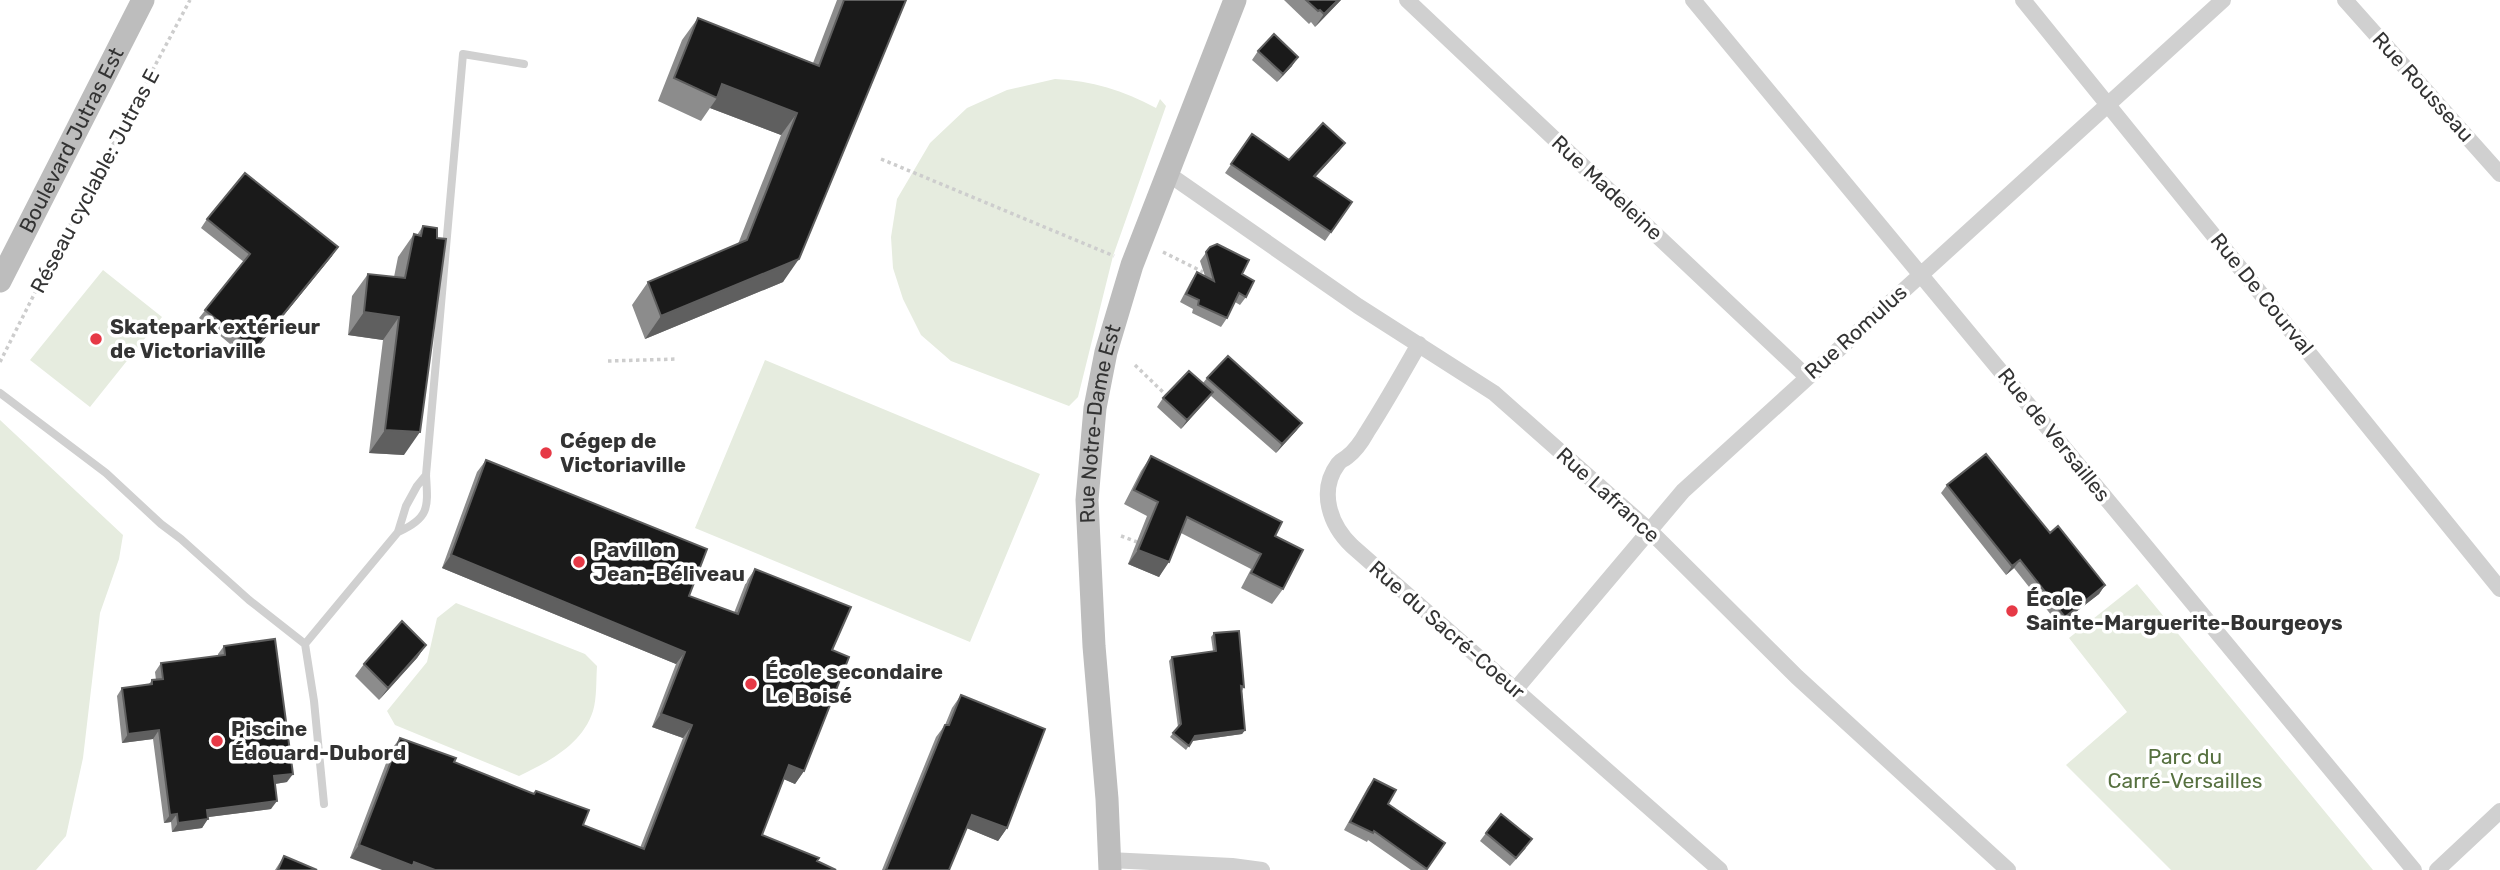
<svg xmlns="http://www.w3.org/2000/svg" width="2500" height="870" viewBox="0 0 2500 870" font-family="Rubik,sans-serif">
	<rect width="100%" height="100%" fill="#fff"/>
	<path fill="#e6ecdf" d="M1055 79C1092 81 1123 90 1156 108L1160 99 1166 106 1113 256 1078 397 1069 406 951 361 921 335 903 299 893 268 891 237 897 199 930 143 967 108 1007 90Z
		M103 270 162 317 90 407 30 360Z
		M765 360 1040 474 970 642 695 528Z
		M0 420 123 535 119 559 100 613 83 758 66 836 36 870H0Z
		M2137 584 2373 870H2171L2066 765 2127 712 2069 638Z
		M456 603 585 654 597 666C596 680 597 698 593 711 582 745 548 762 519 776L395 725 387 711 427 662 437 618Z"/>
	<g fill="none" stroke-linecap="round" stroke-linejoin="round">
		<path stroke="#cdcdcd" stroke-width="3.5" stroke-dasharray="3.5 3.5" stroke-linecap="butt" d="M881 159 1114 256
			M1163 252 1203 272
			M608 361 678 359
			M0 362 55 253 190 0
			M1135 365 1167 396
			M1121 536 1137 542"/>
		<path stroke="#d0d0d0" stroke-width="8" d="M0 393 106 473 161 524 181 539 249 600 305 644 314 701 324 804
			M398 532C430 518 428 507 426 475L463 54 524 64
			M305 644 398 532 406 506 417 486 426 475"/>
		<path stroke="#d0d0d0" stroke-width="16" d="M1407 0 1806 376
			M1693 0 2414 870
			M2023 0 2500 589
			M2345 0 2500 174
			M1167 173 1358 306 1494 393 1650 531 1797 677 2008 870
			M1419 344C1402 374 1385 404 1367 432 1362 441 1355 451 1347 457 1342 461 1342 459 1338 464 1318 491 1330 525 1352 546L1720 870
			M1515 690 1683 491 2223 0
			M1109 860 1232 866 1262 870
			M2437 870 2500 811"/>
		<g stroke="#bdbdbd" stroke-width="23">
			<path id="s1" d="M0 281 143 0"/>
			<path id="s2" d="M1110 870 1107 799 1094 646 1087 500 1095 408 1106 352 1132 265 1235 0"/>
		</g>
	</g>
	<path fill="#8c8c8c" d="M837 0H906L783 282 645 339 632 305 648 282 738 244 781 135 710 108 701 121 658 101 682 40 698 18 813 63Z
		M1284 0H1341L1315 27 1311 22 1309 24Z
		M1258 51 1292 66 1277 82 1252 60Z
		M1252 134 1289 160 1345 143 1339 151 1315 177 1352 202 1325 241 1225 173Z
		M207 219 332 256 248 359 199 318 244 262 201 228Z
		M423 226 404 455 369 453 383 340 348 335 352 296 368 274 394 277 398 257 414 234 417 235Z
		M1210 247 1242 274 1246 297 1240 305 1235 302 1227 318 1221 327 1192 313 1193 309 1180 302 1191 281 1197 272 1205 276 1200 261Z
		M1207 378 1302 423 1296 431 1276 453 1211 396 1181 429 1157 407 1163 398 1203 383Z
		M1151 456 1275 536 1283 589 1272 604 1241 588 1251 569 1181 533 1159 577 1128 564 1147 516 1124 504 1141 471Z
		M486 460 689 596 734 613 746 582 755 569 832 650 804 771 795 784 784 779 762 835 817 861 350 858 391 750 400 738 454 762 583 825 640 848 683 738 652 727 676 664 442 568 477 472Z
		M1947 485 2050 533 2105 585 2099 594 2059 625 2014 568 2006 575 1941 493Z
		M1214 633 1244 687 1242 691 1245 730 1242 734 1192 741 1186 750 1170 737 1178 727 1169 661 1172 657 1213 651 1211 637Z
		M426 645 417 658 379 700 355 676 364 664Z
		M224 646 287 782 275 784 271 809 208 817 202 828 172 832 171 822 164 823 153 739 122 743 117 696 122 688 149 684 152 680H156L155 672 161 663 218 656V654Z
		M961 695 1007 828 998 841 967 828 949 870H882L936 737 945 725 952 708Z
		M1374 779 1388 804 1445 843 1426 870H1411L1368 840 1367 842 1344 830 1368 787Z
		M1486 833 1526 848 1510 866 1480 841Z
		M284 856 317 870H275Z"/>
	<path fill="#5f5f5f" d="M1338 0H1341L1315 27 1324 14Z
		M1298 57 1292 66 1277 82 1283 74Z
		M722 84 797 113 781 135 710 108 717 98Z
		M1345 143 1339 151 1308 185 1314 176Z
		M338 247 332 256 248 359 254 350Z
		M799 259 783 282 645 339 661 316Z
		M364 312 399 317 383 340 348 335Z
		M1213 392 1207 400 1181 429 1187 420Z
		M1302 423 1296 431 1276 453 1282 444Z
		M385 430 420 432 404 455 369 453Z
		M1138 550 1169 562 1159 577 1128 564Z
		M451 555 685 652 676 664 442 568Z
		M2020 560 2014 568 2006 575 2012 566Z
		M2105 585 2099 594 2059 625 2065 617Z
		M426 645 417 658 379 700 388 688Z
		M661 714 692 725 683 738 652 727Z
		M159 730 153 739 122 743 128 734Z
		M1245 730 1242 734 1192 741 1195 736Z
		M789 765 804 771 795 784 781 778Z
		M293 774 287 782 268 785 274 776Z
		M277 801 271 809 201 818 207 810Z
		M177 814 171 822 164 823 170 815Z
		M972 815 1007 828 998 841 964 827Z
		M208 819 202 828 172 832 178 823Z
		M359 845 414 862 435 870H382L350 858Z"/>
	<path fill="#1a1a1a" stroke="#5f5f5f" stroke-width="2" d="M844 0H906L799 259 661 316 648 282 747 240 797 113 722 84 717 98 674 78 698 18 819 66Z
		M1306 0H1338L1324 14 1320 10 1318 11Z
		M1274 34 1298 57 1283 74 1258 51Z
		M1323 123 1345 143 1314 176 1352 202 1331 232 1231 164 1252 134 1289 160Z
		M245 173 338 247 254 350 205 310 250 254 207 219Z
		M423 226 437 228V238L446 239 420 432 385 430 399 317 364 312 368 274 405 278 414 234 421 236Z
		M1217 244 1249 260 1242 274 1254 281 1246 297 1239 293 1227 318 1198 305 1199 300 1186 294 1197 272 1214 281 1206 252 1210 247Z
		M1228 356 1302 423 1282 444 1207 378Z
		M1189 371 1213 392 1187 420 1163 398Z
		M1986 454 2050 533 2058 526 2105 585 2065 617 2020 560 2012 566 1947 485Z
		M1151 456 1282 522 1275 536 1303 550 1283 589 1251 573 1261 554 1187 517 1169 562 1138 550 1158 502 1134 490Z
		M486 460 707 549 689 596 738 614 755 569 851 607 832 650 849 657 804 771 789 765 762 835 819 858 817 861 836 870H435L414 862 413 866 359 845 400 738 456 758 454 762 534 794 536 791 589 810 583 825 644 849 692 725 661 714 685 652 451 555Z
		M402 621 426 645 388 688 364 664Z
		M1239 631 1244 687 1241 686 1245 730 1195 736 1189 746 1173 733 1181 724 1172 657 1216 651 1214 633Z
		M275 639 293 774 274 776 277 801 207 810 208 819 178 823 177 814 170 815 159 730 128 734 122 688 152 684V680L163 679 161 663 225 655 224 646Z
		M961 695 1045 729 1007 828 972 815 949 870H886L945 725H949Z
		M1374 779 1396 790 1388 804 1445 843 1427 869 1374 831 1373 833 1350 822Z
		M1501 814 1532 839 1516 858 1486 833Z
		M284 856 317 870H278Z"/>
	<g fill="#e63946" stroke="#fff" stroke-width="2.5">
		<circle cx="96" cy="339" r="7"/>
		<circle cx="546" cy="453" r="7"/>
		<circle cx="579" cy="562" r="7"/>
		<circle cx="2012" cy="611" r="7"/>
		<circle cx="751" cy="684" r="7"/>
		<circle cx="217" cy="741" r="7"/>
	</g>
	<g text-anchor="middle" stroke-width="7" stroke-linejoin="round" paint-order="stroke">
		<g font-size="21" fill="#333" stroke="#fff">
			<text transform="translate(2423 87) rotate(48)" y="7">Rue Rousseau</text>
			<text dy="7" stroke="none"><textPath href="#s1" startOffset="158">Boulevard Jutras Est</textPath></text>
			<text transform="translate(95 181) rotate(-62)" y="7">Réseau cyclable: Jutras E</text>
			<text transform="translate(1607 188) rotate(43)" y="7">Rue Madeleine</text>
			<text transform="translate(2262 294) rotate(51)" y="7">Rue De Courval</text>
			<text transform="translate(1856 332) rotate(-42)" y="7">Rue Romulus</text>
			<text dy="7" stroke="none"><textPath href="#s2" startOffset="448">Rue Notre-Dame Est</textPath></text>
			<text transform="translate(2054 435) rotate(51)" y="7">Rue de Versailles</text>
			<text transform="translate(1608 495) rotate(42)" y="7">Rue Lafrance</text>
			<text transform="translate(1447 630) rotate(41)" y="7">Rue du Sacré-Coeur</text>
		</g>
		<g font-size="21" font-weight="bold" fill="#333" stroke="#fff" text-anchor="start">
			<text x="110" y="334">Skatepark extérieur<tspan x="110" dy="24">de Victoriaville</tspan></text>
			<text x="560" y="448">Cégep de<tspan x="560" dy="24">Victoriaville</tspan></text>
			<text x="593" y="557">Pavillon<tspan x="593" dy="24">Jean-Béliveau</tspan></text>
			<text x="2026" y="606">École<tspan x="2026" dy="24">Sainte-Marguerite-Bourgeoys</tspan></text>
			<text x="765" y="679">École secondaire<tspan x="765" dy="24">Le Boisé</tspan></text>
			<text x="231" y="736">Piscine<tspan x="231" dy="24">Édouard-Dubord</tspan></text>
		</g>
		<g font-size="21" fill="#56703f" stroke="#fff">
			<text x="2185" y="764">Parc du<tspan x="2185" dy="24">Carré-Versailles</tspan></text>
		</g>
	</g>
</svg>
